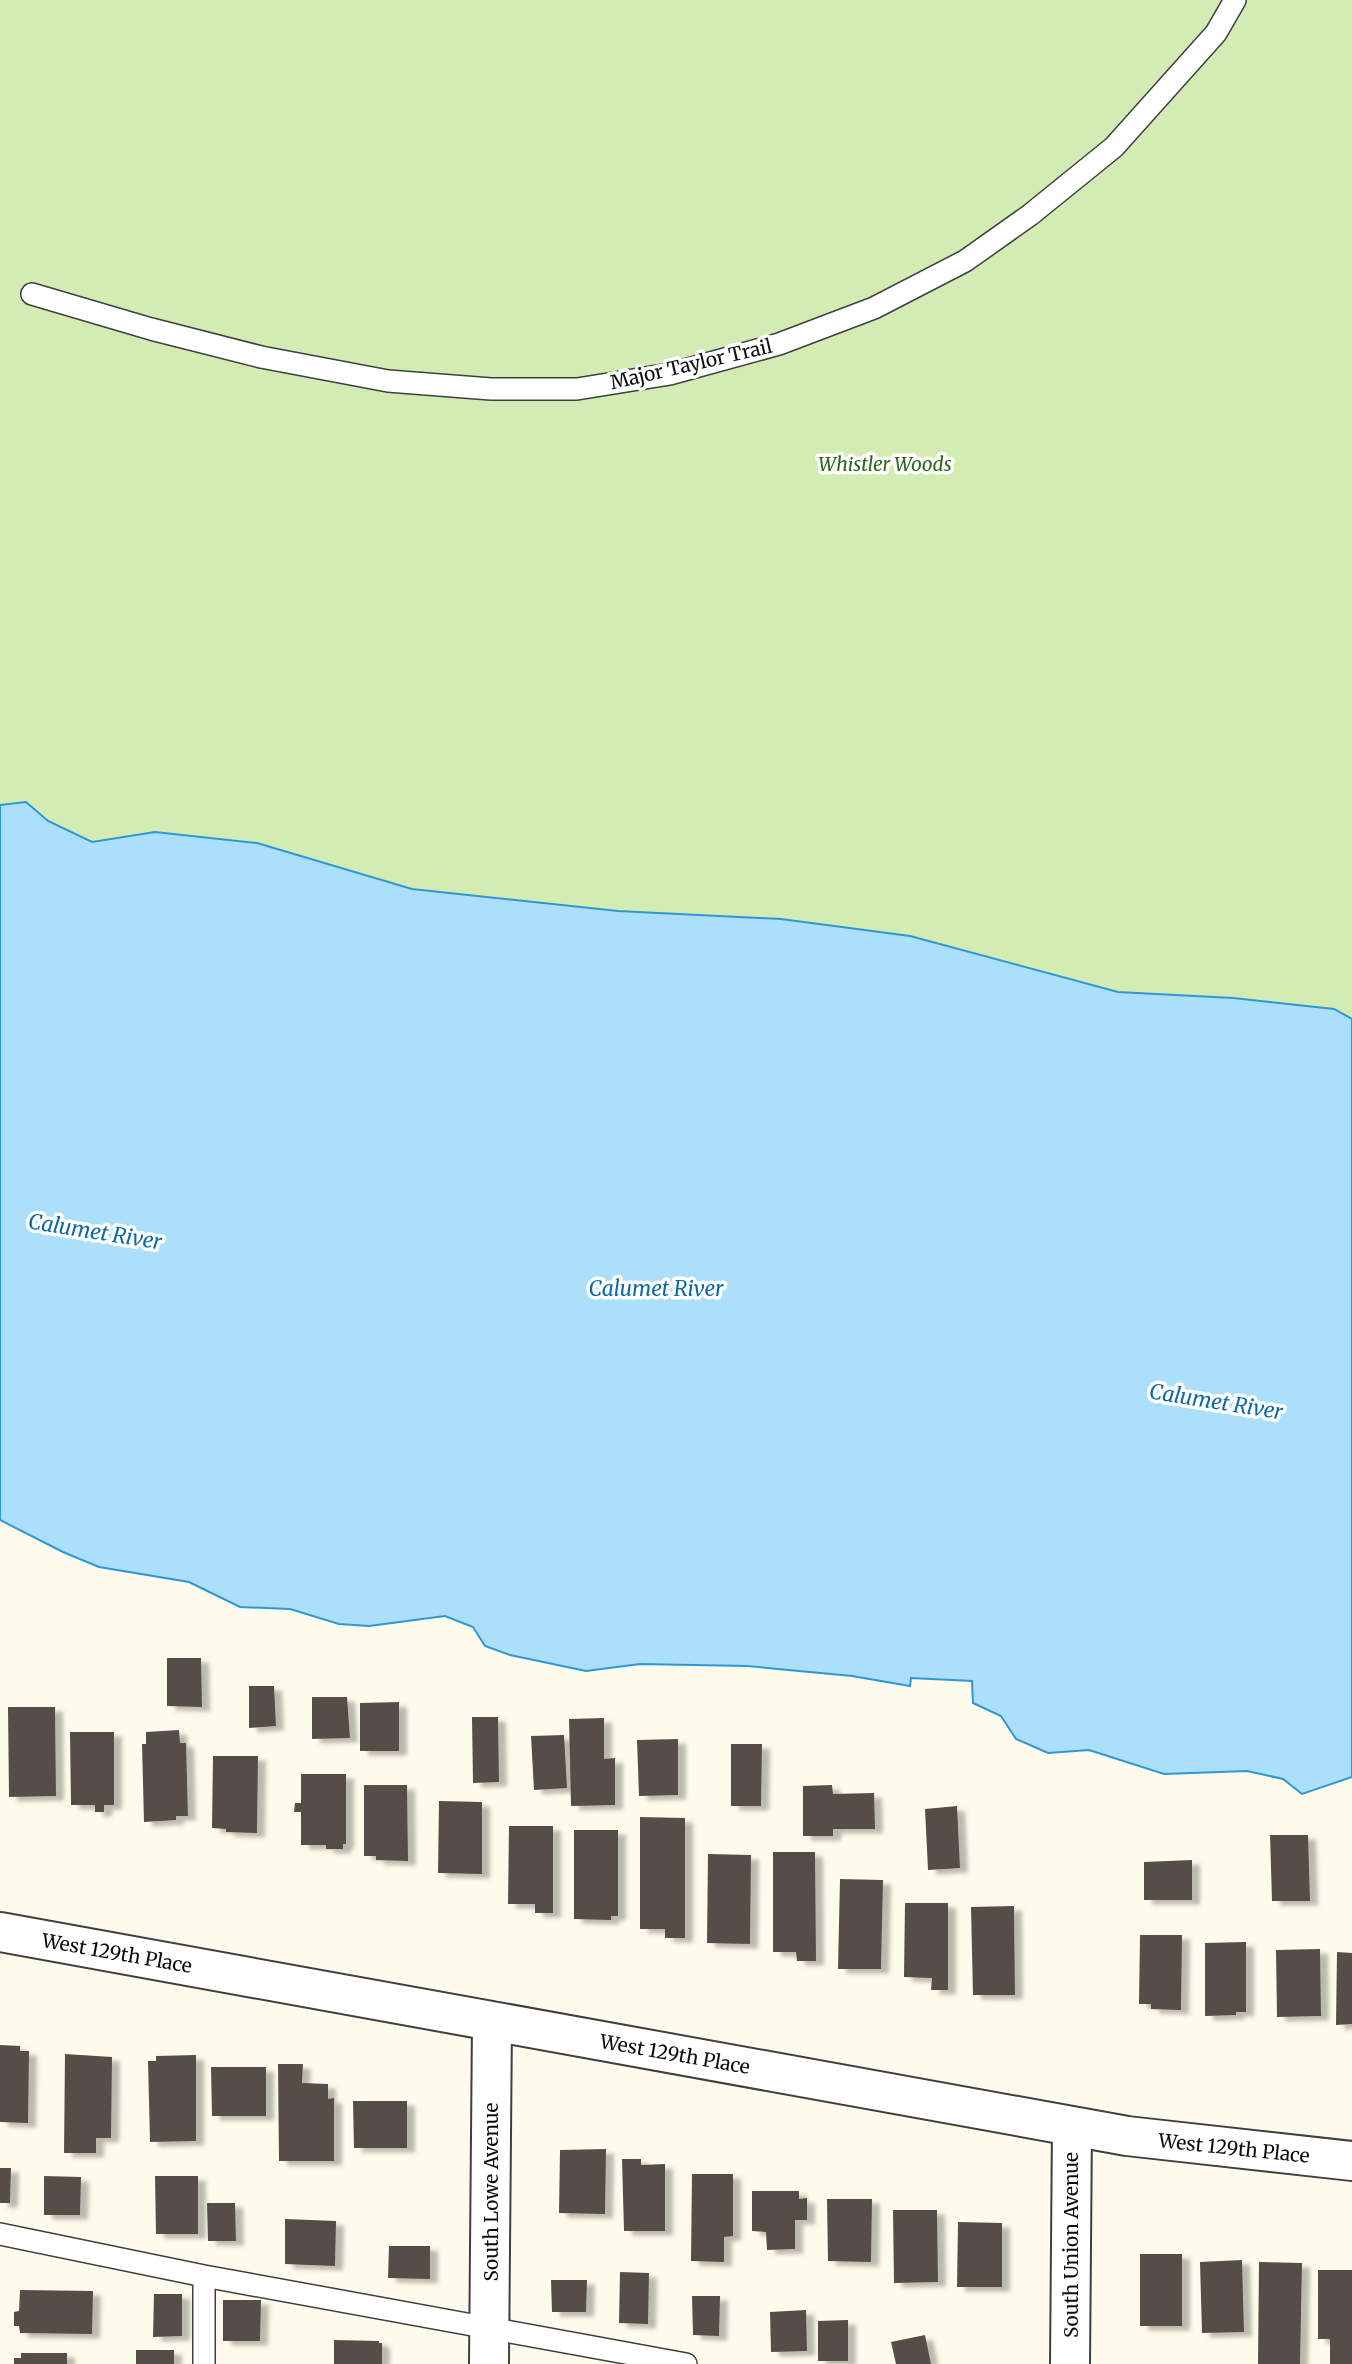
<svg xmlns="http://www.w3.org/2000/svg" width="1352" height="2364" viewBox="0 0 1352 2364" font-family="Merriweather,serif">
	<defs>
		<filter id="shadow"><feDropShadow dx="8" dy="4.5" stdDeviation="2" flood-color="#0004"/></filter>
	</defs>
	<rect width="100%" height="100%" fill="#fffbec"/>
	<path fill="#d2ecb3" d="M0 0H1352V1019L1334 1009 1233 998 1118 992 910 936 781 919 618 911 412 889 257 843 155 832 92 842 48 821 26 802 0 805Z"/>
	<path fill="#acdffa" stroke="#2e98d6" stroke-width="2" d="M26 802 48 821 92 842 155 832 257 843 412 889 618 911 781 919 910 936 1118 992 1233 998 1334 1009 1352 1019V1777L1302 1794 1283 1779 1247 1771 1164 1774 1089 1750 1048 1753 1016 1739 1001 1716 973 1703 972 1681 911 1678 910 1686 852 1676 747 1666 640 1664 586 1671 510 1655 485 1646 473 1627 445 1616 369 1626 339 1624 290 1609 240 1607 189 1582 99 1567 63 1552 0 1520V805Z"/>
	<path fill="#564d48" filter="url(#shadow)" d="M167 1658H201L202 1707 167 1706Z
		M249 1686H274L276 1726 249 1728Z
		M312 1697H347L350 1738 312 1739Z
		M399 1702V1751H360V1703Z
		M8 1707H55L56 1796 9 1797Z
		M472 1717H498L499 1782 473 1783Z
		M604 1718V1759L615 1758V1805L571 1806 569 1719Z
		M179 1730 180 1743H186L188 1816H176V1820L144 1822 142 1744H146V1732Z
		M70 1732H114V1805H104V1812H95V1805H71Z
		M564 1735 567 1788 534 1790 531 1736Z
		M678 1739V1795L639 1796 637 1740Z
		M731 1744H762L761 1806H731Z
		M213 1756H258L257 1833 226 1832V1829L212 1828Z
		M301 1774H346V1844H343V1849H326V1845H301V1812H294L295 1803H301Z
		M364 1785H407L408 1861 376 1860V1856H364Z
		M832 1785 833 1794 874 1793 875 1829H833V1836H803V1786Z
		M439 1801 482 1802V1874L438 1873Z
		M957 1806 960 1868 928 1870 925 1809Z
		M640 1817 685 1818V1938H665V1929H640Z
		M509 1826H553V1913H535V1904H508Z
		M574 1830H618V1916H611V1920L574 1919Z
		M1270 1835H1308L1310 1901H1272Z
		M773 1852H815L816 1961H797L796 1952H773Z
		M708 1854 751 1855 750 1944 707 1943Z
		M1192 1860V1900H1144V1862Z
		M840 1879 883 1880 881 1969H838Z
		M905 1903H948V1990H931L932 1978 904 1977Z
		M1014 1906 1015 1995H973L971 1907Z
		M1140 1935H1182L1181 2010 1151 2009V2004H1139Z
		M1246 1942V2012H1236V2015L1205 2016V1943Z
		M1320 1949 1321 2016 1277 2017 1276 1950Z
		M1337 1952 1352 1953V2024L1336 2025Z
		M0 2045 20 2046V2051H29L28 2123 0 2122Z
		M65 2054 112 2057 111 2138H96V2153H64Z
		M196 2055V2141L150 2142 148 2061H156V2056Z
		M278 2064H303L302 2083 328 2084V2099L334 2098V2161H279Z
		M211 2067H266V2116H212Z
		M353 2101H407V2148H354Z
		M606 2149 605 2214 559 2213 560 2150Z
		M622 2159H641V2165L665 2164V2231H624Z
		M0 2168H11L10 2203H0Z
		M692 2174H733V2236L724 2237V2262L691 2261Z
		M44 2176 81 2177 80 2215H44Z
		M155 2176H198V2234H156Z
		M752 2191H799V2199L807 2198V2220H795V2249L767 2250 766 2232 752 2231Z
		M827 2199H872L871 2262 828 2261Z
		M207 2203H235L236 2241H208Z
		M893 2210H937L938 2282 894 2283Z
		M285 2219 336 2221 335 2266 285 2264Z
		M958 2222 1002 2223V2287H957Z
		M389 2246H430V2279L388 2278Z
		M1140 2254H1182V2326H1140Z
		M1242 2260 1244 2332 1202 2333 1200 2262Z
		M1259 2262 1302 2263 1300 2364H1258Z
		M1318 2270H1352V2364H1330V2339H1318Z
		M620 2272 649 2273 648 2324 619 2323Z
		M551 2280H587L586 2312H552Z
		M20 2290 93 2291 92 2334 20 2333 19 2326H14V2312L19 2311Z
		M154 2294H182V2336L153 2337Z
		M692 2296H720L719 2336 693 2335Z
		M223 2300H261L260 2341H223Z
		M806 2310 807 2351 771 2352 770 2312Z
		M848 2320V2361H818V2321Z
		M925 2335 931 2364H896L891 2342Z
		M334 2340 379 2341V2343H382V2364H334Z
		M136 2350H174V2364H136Z
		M21 2353H67V2364H14V2358H21Z"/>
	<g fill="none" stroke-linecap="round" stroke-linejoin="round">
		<defs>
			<path id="lane" d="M32 294 151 329 261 357 388 381 491 389H577L670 374 779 344 874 308 965 261 1030 215 1114 147 1216 33 1235 0
				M0 2234 204 2276 686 2364
				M204 2364V2276"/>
			<path id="street" d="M0 1932 1127 2136 1352 2161
				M489 2364 492 2021
				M1070 2364 1072 2126"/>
		</defs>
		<use href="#lane" stroke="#3f3f3f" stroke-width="24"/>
		<use href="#street" stroke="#3f3f3f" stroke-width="42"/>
		<use href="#lane" stroke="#fff" stroke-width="21"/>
		<use href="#street" stroke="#fff" stroke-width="38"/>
	</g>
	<g text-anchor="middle" stroke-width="7" stroke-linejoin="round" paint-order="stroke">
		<g font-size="19" fill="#0c0c0c" stroke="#fff">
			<text transform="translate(691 364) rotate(-13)" y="7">Major Taylor Trail</text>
			<text transform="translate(117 1953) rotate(10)" y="7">West 129th Place</text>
			<text transform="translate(675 2054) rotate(10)" y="7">West 129th Place</text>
			<text transform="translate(1234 2148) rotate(6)" y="7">West 129th Place</text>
			<text transform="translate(491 2192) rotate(-90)" y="7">South Lowe Avenue</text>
			<text transform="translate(1071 2245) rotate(-90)" y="7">South Union Avenue</text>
		</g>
		<g font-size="19" font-style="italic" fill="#2b6818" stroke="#fff">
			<text x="885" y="471">Whistler Woods</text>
		</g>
		<g font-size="21" font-style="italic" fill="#0d68a6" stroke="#fff">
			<text transform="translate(95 1232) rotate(9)" y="7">Calumet River</text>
			<text x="656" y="1296">Calumet River</text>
			<text transform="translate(1216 1402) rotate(9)" y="7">Calumet River</text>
		</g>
	</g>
</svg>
